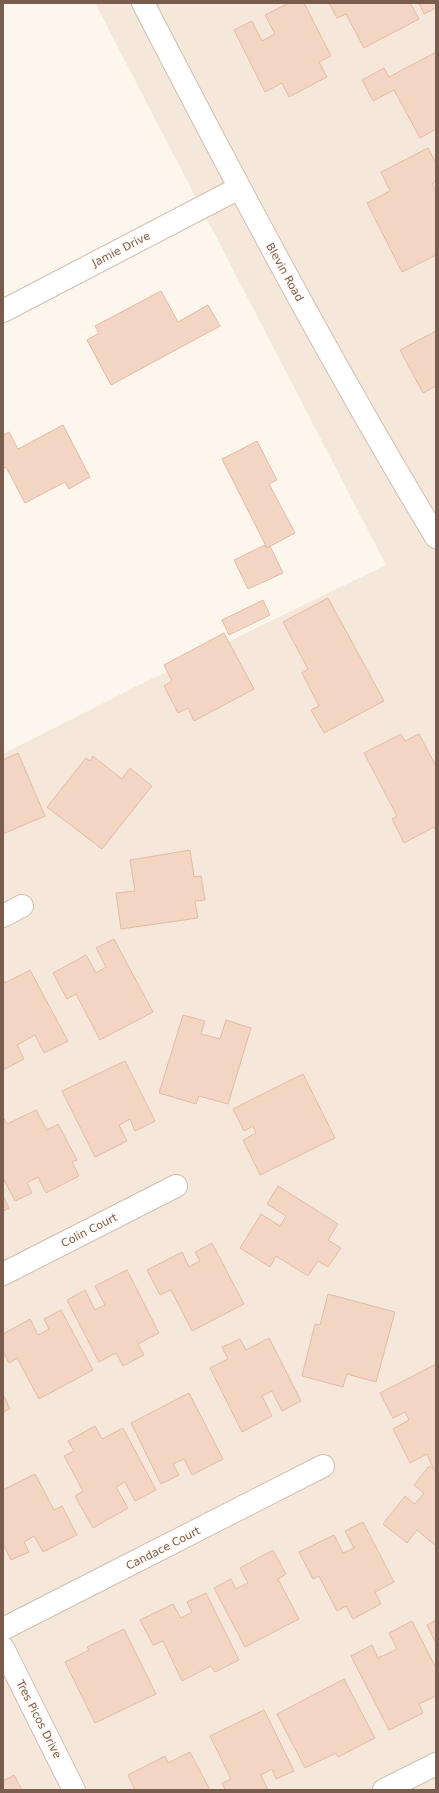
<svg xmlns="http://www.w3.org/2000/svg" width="439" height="1793" viewBox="0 0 439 1793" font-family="'DejaVu Sans',sans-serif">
	<rect width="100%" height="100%" fill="#fdf6ec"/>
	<path fill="#f5e8da" d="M95 3H436V1790H3V754L141 684 386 565Z"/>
	<path fill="#f3d5c3" stroke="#e6bba3" d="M289 3H304L331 56 319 62 327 77 289 97 282 83 265 92 234 30 252 21 262 41 275 34 265 15Z
		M329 3H410L419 19 364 48 346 14 337 18Z
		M419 3H436V8L424 14Z
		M436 52V129L420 138 394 90 373 101 362 80 384 68 389 77Z
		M428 148 436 163V181L432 184 436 192V255L402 272 367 203 390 191 381 172Z
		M161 291 178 322 208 305 220 326 111 385 87 340 99 333 95 326Z
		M436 331V386L423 393 400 350Z
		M63 425 90 477 69 489 65 482 25 503 6 467 3 469V435L9 432 18 449Z
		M257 441 277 480 269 484 295 533 267 548 222 459Z
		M265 545 266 548 270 546 283 573 248 589 234 560Z
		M328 598 384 701 324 733 311 710 319 706 302 673 308 669 283 622Z
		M263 600 270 615 229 635 222 620Z
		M224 633 254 689 194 721 188 708 178 713 164 686 172 681 164 665Z
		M401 734 405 741 419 734 436 766V831L434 827 404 843 392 819 397 816 364 753Z
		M18 753 45 816 3 834V760Z
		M93 756 122 779 130 768 152 786 102 849 47 807 86 758 90 761Z
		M190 850 194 877 201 876 205 900 195 901 198 918 121 929 116 893 135 891 130 860Z
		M114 939 153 1012 100 1040 76 994 67 999 53 973 86 955 96 973 106 967 96 948Z
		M30 970 68 1041 44 1053 35 1035 17 1045 24 1059 5 1069 3 1066V979L5 983Z
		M183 1015 205 1021 201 1034 220 1039 226 1020 251 1028 228 1104 199 1096 196 1104 159 1093Z
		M125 1061 155 1121 135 1131 130 1119 119 1125 127 1141 95 1157 62 1091Z
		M303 1074 335 1138 260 1175 243 1140 256 1133 253 1126 244 1131 233 1109Z
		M36 1110 47 1130 58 1124 77 1160 72 1162 79 1176 46 1193 38 1177 27 1183 32 1193 15 1201 3 1178V1117L7 1124Z
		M278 1186 338 1224 328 1240 341 1248 328 1267 318 1261 308 1276 276 1256 270 1267 240 1248 261 1214 280 1226 286 1216 267 1204Z
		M3 1196 9 1208 3 1211Z
		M212 1243 244 1304 192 1331 171 1290 160 1295 147 1270 182 1252 189 1267 200 1261 195 1252Z
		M127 1270 159 1333 138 1344 144 1355 123 1366 116 1353 99 1362 67 1300 85 1290 95 1310 105 1305 95 1286Z
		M328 1294 395 1312 376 1382 347 1374 343 1387 302 1376 315 1324 320 1325Z
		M61 1310 93 1370 39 1399 17 1358 9 1363 3 1351V1334L30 1319 38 1335 49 1329 44 1319Z
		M269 1338 301 1401 282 1411 272 1391 262 1396 272 1416 242 1432 210 1368 228 1359 222 1347 240 1339 246 1350Z
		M436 1364V1467L433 1468 427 1454 410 1463 393 1429 409 1420 405 1412 393 1418 380 1393Z
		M189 1393 223 1459 192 1475 184 1459 173 1464 179 1475 161 1484 131 1423Z
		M3 1394 10 1409 3 1412Z
		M95 1426 102 1439 123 1428 156 1490 135 1501 125 1482 116 1487 128 1508 93 1528 75 1496 83 1491 64 1456 74 1451 68 1441Z
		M429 1466 436 1471V1546L417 1530 407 1543 383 1524 405 1496 415 1504 424 1493 414 1485Z
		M35 1474 54 1510 62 1506 77 1535 43 1552 34 1536 24 1542 29 1552 11 1560 3 1544V1490Z
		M363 1522 394 1582 375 1592 381 1604 353 1619 346 1606 337 1611 319 1576 313 1579 299 1552 334 1535 343 1553 354 1548 345 1531Z
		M273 1550 286 1574 278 1579 299 1619 245 1647 214 1588 231 1579 236 1589 248 1583 240 1568Z
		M206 1593 239 1660 215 1672 211 1666 182 1681 163 1641 153 1645 140 1620 173 1604 181 1618 192 1612 187 1602Z
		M436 1620V1644L427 1625Z
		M412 1621 436 1668V1696L419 1704 423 1713 389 1730 351 1656 372 1645 378 1658 397 1649 389 1633Z
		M124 1629 156 1694 95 1723 65 1662 89 1650 87 1647Z
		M344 1679 375 1738 338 1757 336 1753 305 1768 277 1714Z
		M264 1710 294 1771 276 1779 272 1769 261 1775 268 1790H225L222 1783 231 1779 210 1736Z
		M190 1752 210 1790H135L128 1775 165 1756 168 1763Z
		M14 1775 22 1790H3V1781Z"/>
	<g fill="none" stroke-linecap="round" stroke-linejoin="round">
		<defs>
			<path id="minor" d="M143 3C236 183 331 363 436 537
				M3 311 239 188
				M3 916 22 906
				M3 1274 176 1186
				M3 1629 323 1466
				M3 1648 74 1790
				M384 1790 436 1764"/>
		</defs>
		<use href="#minor" stroke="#d1beb0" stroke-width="24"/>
		<use href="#minor" stroke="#fff" stroke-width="22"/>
	</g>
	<g text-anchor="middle" stroke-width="3.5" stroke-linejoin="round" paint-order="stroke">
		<g font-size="11" fill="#7a5c4d" stroke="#fffaf3">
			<text transform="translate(121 249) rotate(-27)" y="4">Jamie Drive</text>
			<text transform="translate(285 272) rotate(61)" y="4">Blevin Road</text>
			<text transform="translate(89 1230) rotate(-27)" y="4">Colin Court</text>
			<text transform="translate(163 1548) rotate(-27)" y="4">Candace Court</text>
			<text transform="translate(39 1719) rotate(63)" y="4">Tres Picos Drive</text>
		</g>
	</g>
	<rect width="439" height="1793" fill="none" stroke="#7a5c4d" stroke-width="8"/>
</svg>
